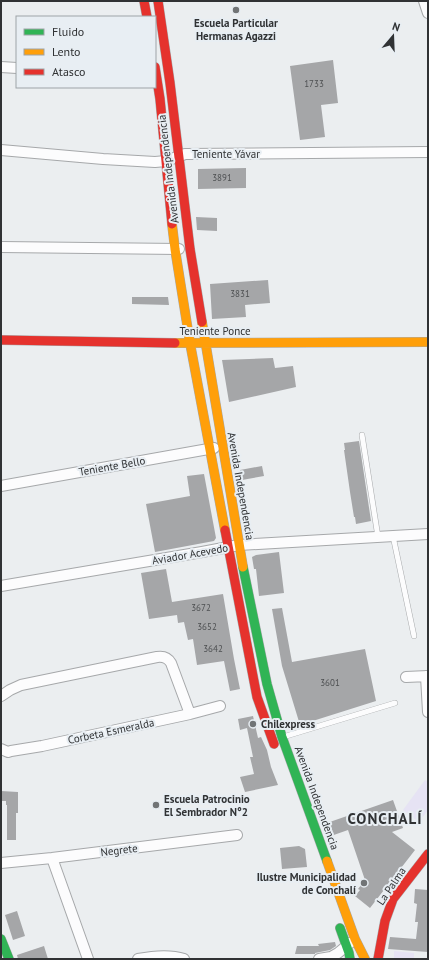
<svg xmlns="http://www.w3.org/2000/svg" width="429" height="960" viewBox="0 0 429 960" font-family="'PT Sans',sans-serif">
	<rect width="100%" height="100%" fill="#ebeef0"/>
	<path fill="#e6e3f4" d="M425 780 428 782V810L419 822 403 810Z
		M394 951 414 953V959H394Z"/>
	<path fill="#a5a6a8" d="M333 60 338 103 321 105 325 137 300 140 290 66Z
		M246 168V188L198 189V169Z
		M196 217 217 218V231L197 230Z
		M268 280 270 303 245 305 246 317 212 319 210 284Z
		M132 297H168L169 305 132 304Z
		M273 358 275 368 293 366 296 387 229 402 222 360Z
		M359 441 371 521 356 524 355 517H354L350 492 344 450H345L344 443Z
		M262 466 264 476 242 480 240 470Z
		M204 474 216 538 214 541 155 552 146 504 190 496 187 476Z
		M279 552 284 593 259 596 256 569H254L252 557 256 555Z
		M166 569 172 602 223 594 234 659 240 689 230 691 224 661 197 665 193 639 188 640 184 622 178 623 177 615 149 619 141 573Z
		M282 608 292 662 365 649 376 701 300 725 282 666 272 609Z
		M253 716 258 738 261 737 267 750 271 767 278 785 245 792 240 777 254 774 250 757H253L247 728 240 730 238 719Z
		M1 791 18 792V813H16V840H7V805H6V801H1Z
		M393 800 403 828 392 832 415 850 370 908 355 896 360 890 358 889 365 880 348 830 328 837 324 824Z
		M299 846 305 849 307 867 282 869 280 848Z
		M415 889 428 890V952L388 949 390 937 416 939 418 922H415L417 904 414 903Z
		M17 911 25 936 13 940 5 915Z
		M335 942 336 946 330 950 315 953V954H295L297 946H319L318 944Z
		M44 946 48 959H18L17 955Z"/>
	<g fill="none" stroke-linecap="round" stroke-linejoin="round">
		<defs>
			<path id="lane" d="M362 435 378 537
				M393 536 414 636
				M283 737 395 703"/>
			<path id="street" d="M424 1 428 13
				M1 67 17 68
				M1 150 103 159 155 162 166 161 185 154 428 152
				M1 247 179 249
				M1 486 214 448
				M1 586 202 552 239 545 428 534
				M426 676 428 712
				M406 677 428 676
				M1 696 10 690 21 685 157 657C163 656 168 658 171 663L190 714
				M1 749 8 752 11 751 42 746 190 714 220 706
				M52 858 88 959
				M1 863 52 858 237 835
				M138 959C153 956 169 954 184 959
				M319 959 331 957 338 953 350 943"/>
			<path id="fast" d="M243 567 267 684 282 737 327 861
				M340 928 349 953 350 959
				M1 939 9 959"/>
			<path id="slow" d="M172 224 175 249 190 343 225 530
				M202 322 243 567
				M175 343 428 342
				M327 861 355 939 365 959"/>
			<path id="jam" d="M144 1 147 17
				M158 1 170 83 190 249 202 322
				M155 67 160 99 172 224
				M1 340 175 343
				M225 530 257 697 274 744
				M378 959 385 921 393 899 428 854"/>
		</defs>
		<use href="#lane" stroke="#a6a8aa" stroke-width="6"/>
		<use href="#street" stroke="#a6a8aa" stroke-width="12"/>
		<use href="#fast" stroke="#a6a8aa" stroke-width="10"/>
		<use href="#slow" stroke="#a6a8aa" stroke-width="10"/>
		<use href="#jam" stroke="#a6a8aa" stroke-width="10"/>
		<use href="#lane" stroke="#fcfcfd" stroke-width="5"/>
		<use href="#street" stroke="#fcfcfd" stroke-width="10"/>
		<use href="#fast" stroke="#30b455" stroke-width="9"/>
		<use href="#slow" stroke="#ff9f0a" stroke-width="9"/>
		<use href="#jam" stroke="#e5322d" stroke-width="9"/>
	</g>
	<g fill="#717476" stroke="#e8eef3" stroke-width="1.5">
		<circle cx="236" cy="10" r="4"/>
		<circle cx="253" cy="724" r="4"/>
		<circle cx="156" cy="805" r="4"/>
		<circle cx="364" cy="883" r="4"/>
	</g>
	<g text-anchor="middle" stroke-width="4" stroke-linejoin="round" paint-order="stroke">
		<g font-size="9" fill="#4d4f51">
			<text x="314" y="87">1733</text>
			<text x="222" y="181">3891</text>
			<text x="240" y="297">3831</text>
			<text x="201" y="611">3672</text>
			<text x="207" y="630">3652</text>
			<text x="213" y="652">3642</text>
			<text x="330" y="686">3601</text>
		</g>
		<g font-size="11" font-weight="bold" fill="#303234" stroke="#e8eef3" text-anchor="start">
			<text x="236" y="27" text-anchor="middle">Escuela Particular<tspan x="236" dy="13">Hermanas Agazzi</tspan></text>
			<text x="261" y="728">Chilexpress</text>
			<text x="164" y="803">Escuela Patrocinio<tspan x="164" dy="13">El Sembrador N°2</tspan></text>
			<text x="356" y="881" text-anchor="end">Ilustre Municipalidad<tspan x="356" dy="13">de Conchalí</tspan></text>
		</g>
		<g font-size="11" fill="#303234" stroke="#e8eef3">
			<text x="226" y="158">Teniente Yávar</text>
			<text transform="translate(168 169) rotate(-97)" y="4">Avenida Independencia</text>
			<text x="215" y="335">Teniente Ponce</text>
			<text transform="translate(112 466) rotate(-10)" y="4">Teniente Bello</text>
			<text transform="translate(241 486) rotate(80)" y="4">Avenida Independencia</text>
			<text transform="translate(190 554) rotate(-10)" y="4">Aviador Acevedo</text>
			<text transform="translate(111 731) rotate(-12)" y="4">Corbeta Esmeralda</text>
			<text transform="translate(317 798) rotate(70)" y="4">Avenida Independencia</text>
			<text transform="translate(119 850) rotate(-7)" y="4">Negrete</text>
			<text transform="translate(391 886) rotate(-56)" y="4">La Palma</text>
		</g>
		<g font-size="15" font-weight="bold" letter-spacing="1" fill="#303234" stroke="#e8eef3">
			<text x="385" y="824">CONCHALÍ</text>
		</g>
	</g>
	<rect width="429" height="960" fill="none" stroke="#303234" stroke-width="4"/>
	<rect x="16" y="16" width="140" height="72" fill="#e8eef3" stroke="#9ea3a7"/>
	<rect x="24" y="29" width="20" height="6" fill="#30b455" stroke="#9ea3a7"/>
	<text x="52" y="36" font-size="12" fill="#303234">Fluido</text>
	<rect x="24" y="49" width="20" height="6" fill="#ff9f0a" stroke="#9ea3a7"/>
	<text x="52" y="56" font-size="12" fill="#303234">Lento</text>
	<rect x="24" y="69" width="20" height="6" fill="#e5322d" stroke="#9ea3a7"/>
	<text x="52" y="76" font-size="12" fill="#303234">Atasco</text>
	<g transform="translate(393 36) rotate(19)" stroke="#e8eef3" stroke-width="3" paint-order="stroke">
	<path d="M0-3L7 15L0 10L-7 15Z" fill="#303234"/>
	<text y="-6" font-size="11" font-weight="bold" text-anchor="middle" fill="#303234">N</text>
	</g>
</svg>
